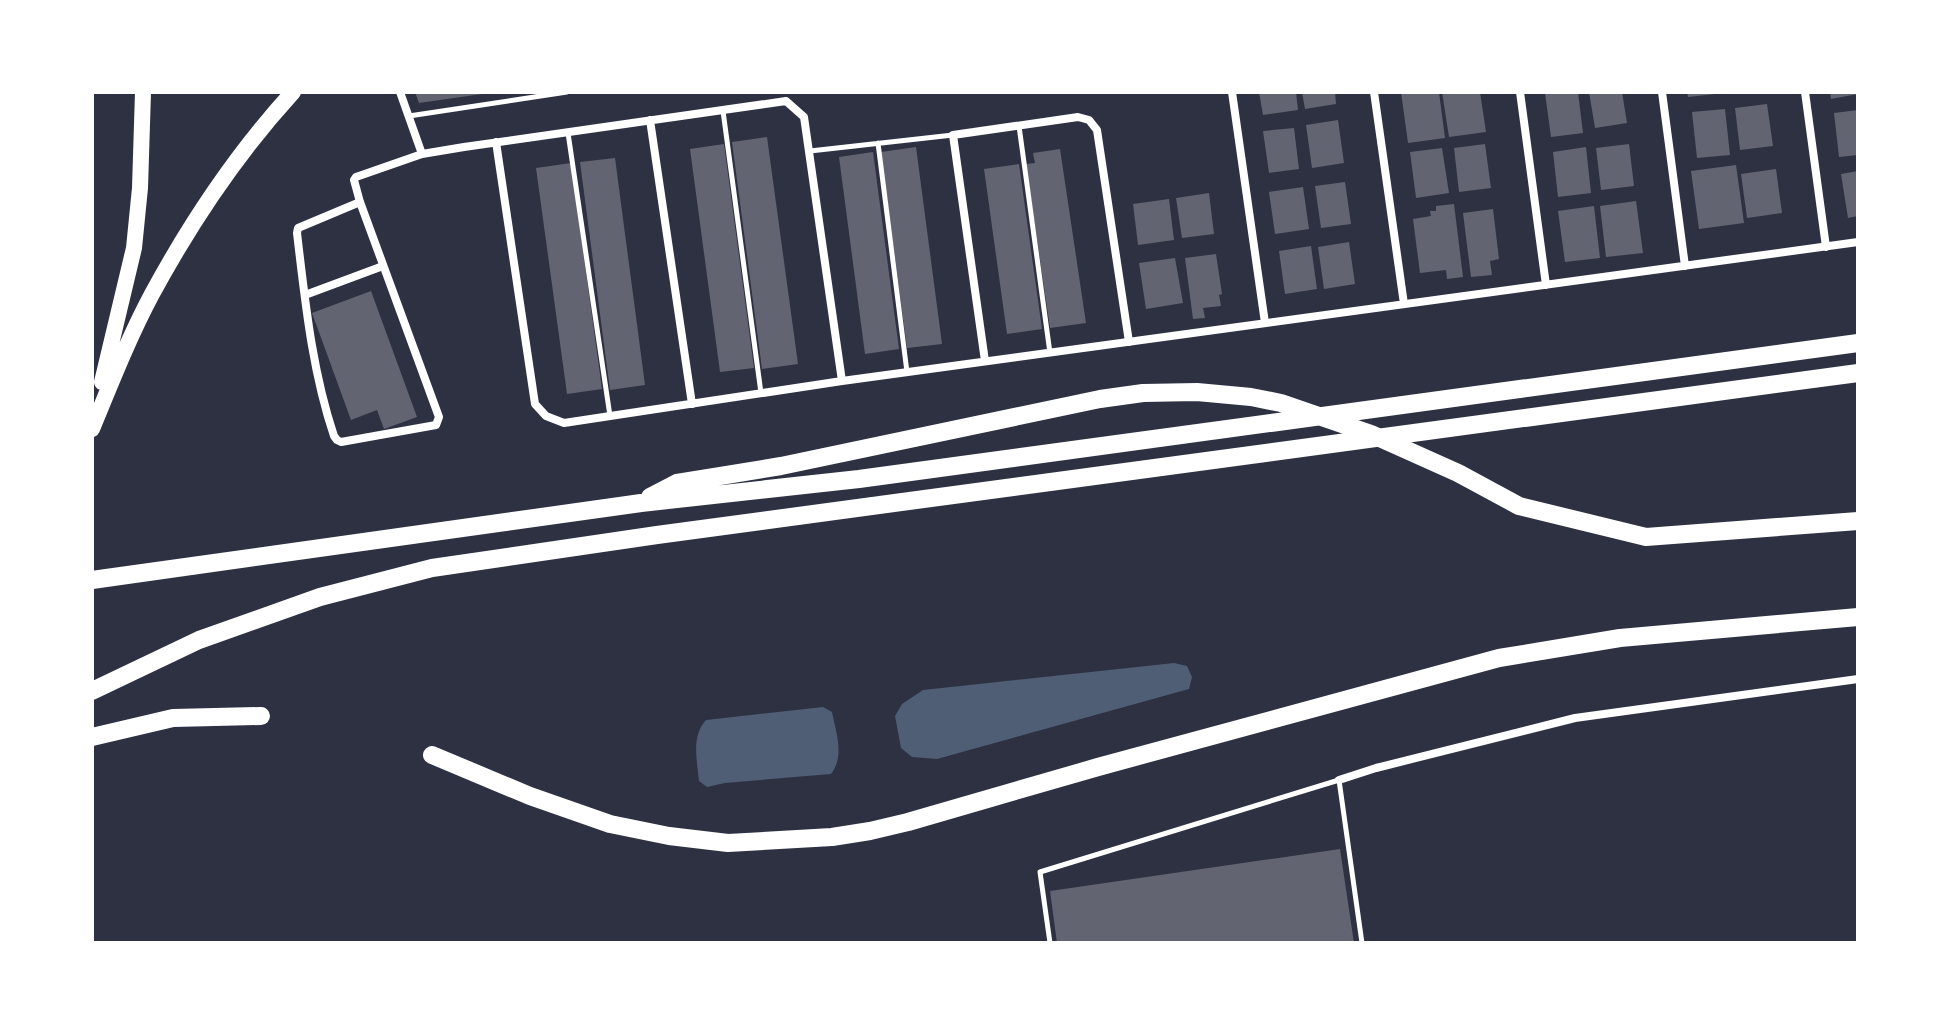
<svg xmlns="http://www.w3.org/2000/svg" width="1950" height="1035" viewBox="0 0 1950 1035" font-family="'IBM Plex Sans',sans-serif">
	<rect width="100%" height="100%" fill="#2d3142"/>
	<path fill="#4f5d75" d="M1174 663 1187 666 1192 677 1189 689 937 759 912 757 901 748 895 716 902 704 923 690Z
		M823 707 832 712C836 732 845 756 831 774L725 783 707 787 699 781C697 761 691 736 706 720Z"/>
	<path fill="#626471" d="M415 92H482V94L419 103Z
		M1259 92H1296L1298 110 1263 115Z
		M1302 92H1335L1336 104 1305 109Z
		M1401 92H1439L1445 138 1408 143Z
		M1442 92H1480L1486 132 1449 137Z
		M1552 92H1578L1583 133 1551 137 1545 93Z
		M1589 92H1622L1627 123 1595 128Z
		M1687 92H1715V94L1688 97Z
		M1830 92H1858V94L1831 99Z
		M1767 104 1773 146 1740 150 1735 108Z
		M1725 109 1730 155 1697 158 1692 112Z
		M1858 110V155L1839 157 1834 113Z
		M1338 120 1344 163 1312 168 1306 125Z
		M1294 128 1299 169 1269 173 1263 131Z
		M767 137 798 364 762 369 732 142Z
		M724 144 754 368 720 372 690 149Z
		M1485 144 1491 188 1459 192 1454 148Z
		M1629 144 1634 186 1601 190 1596 148Z
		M916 147 942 344 907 348 881 152Z
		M1586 147 1591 193 1558 197 1553 152Z
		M1442 148 1449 193 1416 198 1410 152Z
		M1060 149 1086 323 1050 328 1026 164 1035 163 1033 153Z
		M873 152 899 349 865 354 839 157Z
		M615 158 645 385 610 390 580 162Z
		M571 163 602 389 567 394 536 168Z
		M1019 164 1042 329 1007 334 984 169Z
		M1736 165 1744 223 1699 229 1691 171Z
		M1776 169 1782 213 1747 218 1741 174Z
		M1858 171V216L1848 218 1841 174Z
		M1345 182 1351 224 1321 228 1315 186Z
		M1303 187 1309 229 1275 234 1269 192Z
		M1209 193 1214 234 1182 238 1176 198Z
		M1169 199 1174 240 1138 245 1133 204Z
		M1636 201 1643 253 1606 257 1600 206Z
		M1454 204 1463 277 1447 279 1446 270 1420 273 1413 219 1431 216 1430 211H1436V206Z
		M1594 206 1600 258 1565 262 1558 211Z
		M1493 209 1499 259 1490 261 1492 275 1471 277 1463 213Z
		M1349 242 1355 284 1324 289 1318 247Z
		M1311 246 1317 289 1285 294 1279 251Z
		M1216 254 1222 294 1219 295 1221 306 1203 308 1205 318 1193 319 1185 258Z
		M1175 258 1183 303 1146 309 1139 263Z
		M371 291 417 417 384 429 377 410 351 420 312 313Z
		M1340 849 1354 943H1057L1050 891Z"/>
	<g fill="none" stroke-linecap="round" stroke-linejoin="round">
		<path stroke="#fff" stroke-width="5" d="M723 111 761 393
			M409 116 567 92
			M1019 126 1050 353
			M568 133 610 416
			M878 143 907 372
			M810 151 953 135
			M1050 943 1040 872 1339 780 1362 943"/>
		<path stroke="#fff" stroke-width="8" d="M400 92 422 154
			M1232 92 1265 323
			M1374 92 1404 304
			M1520 92 1546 285
			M1662 92 1685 266
			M1805 92 1826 247
			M650 120 692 404
			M496 142 535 404 546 416 564 423 842 381 1858 242
			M360 202 298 228 297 233C305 300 312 371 334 436L337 440 341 442 436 425 439 417 360 202 354 180 356 177 422 154 464 147 786 101 804 117 842 381
			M305 295 383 266
			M985 361 953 135 1078 117 1089 120 1097 130 1129 342
			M1339 780 1376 768 1575 718 1858 679"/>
		<path stroke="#fff" stroke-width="16" d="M102 382 134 248 140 188 143 92
			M92 429C111 383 129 337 152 294 190 224 239 151 293 92"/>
		<path stroke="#fff" stroke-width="18" d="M650 497 677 483 781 466 1100 399 1143 393 1197 392 1251 397 1281 403 1371 434 1458 473 1519 506 1646 537 1858 521
			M92 580 641 503 859 479 1858 343
			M92 691 199 640 320 597 432 568 657 535 1858 373
			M92 737 173 718 261 716
			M432 755 530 796 610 824 669 836 728 843 832 837 870 831 908 822 1098 767 1499 658 1620 638 1858 617"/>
	</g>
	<rect width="1950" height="1035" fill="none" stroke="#ffffff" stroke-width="188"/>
</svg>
